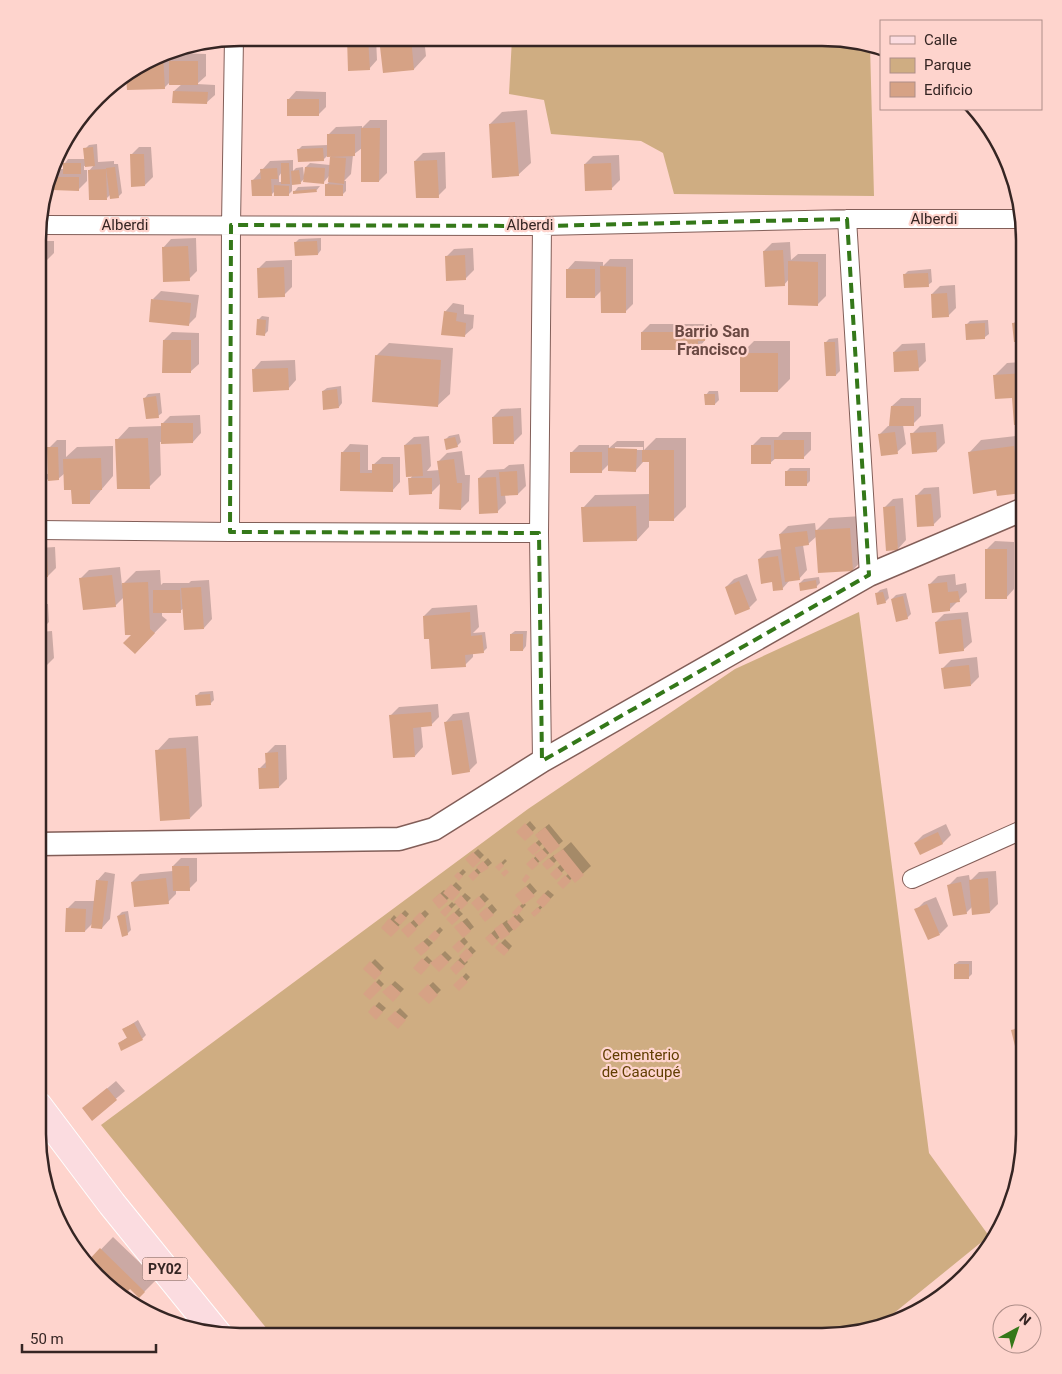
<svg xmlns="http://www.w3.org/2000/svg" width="1062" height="1374" viewBox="0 0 1062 1374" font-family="Roboto,sans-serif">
	<rect width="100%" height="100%" fill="#fed4cd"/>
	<path fill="#cfad82" d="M512 38 849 39 870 45 874 196 674 194 663 153 641 141 551 134 544 100 509 94Z
		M859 612 929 1153 989 1236 883 1322 822 1336 272 1335 101 1125 528 809 735 669Z"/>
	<path fill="#0003" fill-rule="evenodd" d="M271 38H289V42L285 46 271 45Z
		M348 38H376L377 60 369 69H350Z
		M380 38H424L426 56 414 69 384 71Z
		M175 48 176 56 179 53 206 54V76L197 84 215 85V95L206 103 174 91 182 84 170 82 164 88 128 76Z
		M296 91 326 92V107L318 115 288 100Z
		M527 110 531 163 518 175 490 124 502 112Z
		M370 120H387V173L379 181 362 148 353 155 351 174 344 181H346V191L342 195 326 185 329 182V176L323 183 305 178 300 183H292V191L288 195 275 191 271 195 253 180 270 161 293 160V171L296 168 303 167 304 176H305L306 167 310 163 330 165 331 156H327L323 160 298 150 302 146 328 145V135L336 127 362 126V128ZM282 172V182H279V176Z
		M97 144 98 162 114 161V164H118L122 193 118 197 111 194 107 198 88 172 94 165 84 166V170H87V181L78 190 53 186 46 193 51 178 61 169H65V163L68 159H86L85 149 89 145Z
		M139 147H151L153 177 145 185 131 155Z
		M445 152 446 188 438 196 415 161 423 153Z
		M619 155 620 180 612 188 585 164 593 156Z
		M320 186 316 191H295L298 187Z
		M39 232H44L45 241H54V253L46 261 47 281 39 289Z
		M196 238 197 271 189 279 163 248 171 239Z
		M321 238V250L318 254 295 243 299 239Z
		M790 242 791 260 798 254H826V296L818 304 789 279 784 285 764 251 772 243Z
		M473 248 474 270 465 279 446 257 454 249Z
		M610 259H633V304L625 312 602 290 595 297 567 270 575 261 603 262V266Z
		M292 260V287L284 295 258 269 266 261Z
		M931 269 932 282 928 285 904 275 908 271Z
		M955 285 956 308 948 316 932 294 940 286Z
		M161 291 199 295 196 317 188 325 153 299Z
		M453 303 464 305V314L474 315 473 328 464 336 445 312Z
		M1022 315H1024V340L1015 341 1014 323Z
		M262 316 269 317 268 331 264 335 258 320Z
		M988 320 989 334 985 337 967 324 970 321Z
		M650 324H712V331L698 349 642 332Z
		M172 332 199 333V364L190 372 164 340Z
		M838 338 840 371 836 375 826 342 829 339Z
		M754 341H790V379L778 391 742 353Z
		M389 343 453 348 450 394 437 406 376 356Z
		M925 343 926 361 918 369 894 352 902 344Z
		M295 360 296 380 288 389 253 370 261 361Z
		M1024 362V423H1015L1013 397 994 376 1007 363Z
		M341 386 342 403 339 407 323 391 327 388Z
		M709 391H718L719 400 715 404 706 395Z
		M160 393 162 413 158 416 145 398 148 394Z
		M901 398H921V416L913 424 903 425 906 444 897 452 880 434 888 426H890L892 406Z
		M521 408 522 434 514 442 493 417 501 409Z
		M200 415 201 433 193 442H160L161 475 149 487 117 440 129 427 162 426V424L170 416Z
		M943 424 945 443 937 451 912 434 920 426Z
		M783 432H811V450L803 458H776L770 463 753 445 761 437H778Z
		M459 434 461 442 457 446 445 440 449 436Z
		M1024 435V487L1020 491 997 489 969 453 981 440Z
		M429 436 431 466 427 471 440 470 439 461 447 453 462 451 465 475H470L469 501 461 509 441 483 431 493 410 479 413 475 405 445 414 437Z
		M656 438H686V507L673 520H649V527L637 540 583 508 595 495 651 494 650 461H644L636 470 609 464 601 472 571 453 579 445H609V448L617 441H644V450ZM615 447H643V450H615Z
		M57 440H66V457L77 447 113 446V476L90 503 73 488 65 473 58 479H48L39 488V452H45L47 474H49V448Z
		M350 444 368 445V470H373V465L382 457H400V482L392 491 342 490V453Z
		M524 464 526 486 518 494 505 495 506 503 497 512 479 478 487 470 504 469 509 465Z
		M790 468H810V481L806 485 786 472Z
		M939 487 941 517 933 525 916 496 924 488Z
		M903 498 906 540 898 549 885 507 893 499Z
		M862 516 865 557 853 570 817 536 808 544 803 545 807 570 799 579 790 580 782 589 773 581 759 559 767 551 782 549 780 534 788 526 815 523 816 531 829 518Z
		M995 541 1014 542V589L1006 598 987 549Z
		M55 547 56 568 48 576H45L46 593 39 601V548Z
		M1024 548V595H1022L1019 553Z
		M120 567 122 585 136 571 160 570 161 585 163 583H189L191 581 209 580 212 619 204 628 184 608 180 611H162V616L167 620 135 653 134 634 124 597 115 606 81 578 89 570Z
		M747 574 757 600 749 608 726 587 734 579Z
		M955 574 956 585 966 583 967 592 950 609 930 584 938 576Z
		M819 577 820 583 816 587 800 583 804 579Z
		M887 588 889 598 885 602 877 593 880 590Z
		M906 593 911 614 907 618 892 599 896 595Z
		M39 604H48L49 622 39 632 52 631 54 658 46 666H38Z
		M477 605 479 627 473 633 485 632 487 648 483 652 473 653V657L465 665 430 637 424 616 432 608Z
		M968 612 972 642 963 650 936 622 944 614Z
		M1024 619V659L1018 625Z
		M515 631H527L526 646 523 650 511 634Z
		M977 657 979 677 971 685 943 668 951 660Z
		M213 691 214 700 210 704 196 696 200 692Z
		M438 704 439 717 431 725 421 726 423 747 415 756 391 715 399 707Z
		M469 712 477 763 469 771 445 723 453 714Z
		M198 736 202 806 190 818 157 751 169 738Z
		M275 745H286L287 779 279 787 259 769 267 761V753Z
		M530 821 536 828 525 839 518 832Z
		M549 824 563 841 532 868 528 864 546 846 543 843 533 853 529 849 540 839 538 833Z
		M946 824 951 835 943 843 920 853 915 843 923 835Z
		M571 842 591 866 575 881 572 878 563 887 559 883 569 873 565 869 556 878 551 874 561 864 557 860 554 863 547 860 554 855 555 856Z
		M478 849 484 855 473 866 467 859Z
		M181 858H197V881L189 889 176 890V894L168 902 132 882 140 874 173 871V866Z
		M488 858 492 863 473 879 469 876Z
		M505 859 507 861 499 869 497 867Z
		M463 869 466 872 459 879 456 876Z
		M996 871 998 904 990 912 972 907 966 913 949 885 957 877 969 875 970 881 979 872Z
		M105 872 115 874 110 919 102 928 93 923 85 931 67 909 75 901H95L97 881Z
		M456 882 462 888 452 899 450 897 439 907 433 900 444 890 446 892Z
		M530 883 537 891 524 903 526 905 518 913 524 920 509 933 500 937 492 944 486 938 499 926 507 920 508 922 516 914 514 912 523 903 520 892Z
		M548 890 554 895 534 916 532 913 541 905 544 894Z
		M465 893 471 898 459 910 463 914 452 923 448 919 460 907 456 904 445 915 442 912 452 902 454 904Z
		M483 893 489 899 478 909 473 903Z
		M936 897 948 926 940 934 916 910 924 902Z
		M492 904 497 910 493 914 484 911Z
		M405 910 409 914 391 935 383 928 394 915 397 918Z
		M425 910 429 914 408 936 402 930Z
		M128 911 131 930 127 934 118 916 122 912Z
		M467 918 474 927 463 936 459 924Z
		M440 927 443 930 434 940 430 937Z
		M464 937 468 942 458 952 454 947Z
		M427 938 433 943 421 954 416 948Z
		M505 939 512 946 508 951 496 948Z
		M471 946 476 951 466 960 468 962 456 973 451 968Z
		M445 951 452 958 439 970 431 962 421 973 415 968 427 956 433 962Z
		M375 959 384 968 375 978 365 969Z
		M959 961H972V974L968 978 955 964Z
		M466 973 470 977 459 989 455 985Z
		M379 979 384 984 370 998 365 994Z
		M395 981 404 989 393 1000 384 992Z
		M433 982 441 990 429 1002 420 994Z
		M379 1002 386 1008 376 1018 370 1012Z
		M400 1008 408 1016 398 1027 389 1019Z
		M138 1020 146 1035 142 1039 119 1043 128 1037 124 1029Z
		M1024 1025V1051L1018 1052 1013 1031 1016 1027Z
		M116 1081 125 1091 92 1119 84 1108Z
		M113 1237 157 1279 139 1297 130 1287 121 1296 86 1265Z"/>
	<path fill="#d6a285" d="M270 38H286L285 47 269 46Z
		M347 38H368L370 70 348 71Z
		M379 38H411L414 70 383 73Z
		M163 55 165 89 127 90 126 76Z
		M169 61H198V85H169Z
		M173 91 208 92 207 104 172 103Z
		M287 99H319V116H287Z
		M515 122 519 176 492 178 489 124Z
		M361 128H380L379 182H361Z
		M327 134H355V156L327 157Z
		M93 147 95 166 85 167 83 148Z
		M323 148 324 161 298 162 297 149Z
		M130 154H144L145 186 131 187Z
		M330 157 346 158 344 184 328 182Z
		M437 160 439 198H416L414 161Z
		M63 163H81V174H63Z
		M281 163H289L290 184H281Z
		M611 163 612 190 585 191 584 164Z
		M115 167 119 198 110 199 106 168Z
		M305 167 325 168 324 184 303 182Z
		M277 168 278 179H271L272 196H252L251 180 261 179 260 169Z
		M106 169 107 200H89L88 170Z
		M299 170 301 184 292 185 291 171Z
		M52 177H79V191L52 190Z
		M325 184 343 185V196H325Z
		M274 185 289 186V196H274Z
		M316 189 317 192 293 194V191Z
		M317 241 318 255 295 256 294 242Z
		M188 246 190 281 163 282 162 247Z
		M783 250 785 286 765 287 763 251Z
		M39 253H42V267H39Z
		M465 255 466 280 446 281 445 256Z
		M788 261 818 262V306L788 305Z
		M600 266 626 267V313H601Z
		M284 267 285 297 258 298 257 268Z
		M566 269H595V298H566Z
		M928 273 929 287 904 288 903 274Z
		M947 293 949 317 932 318 931 294Z
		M151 299 191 303 189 326 149 322Z
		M444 311 457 313 456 321 466 323 465 337 441 335Z
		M257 319 266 320 265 336 256 335Z
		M1024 322V342H1014L1012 323Z
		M985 323V339L966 340 965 324Z
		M641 332H705V341H698V350H641Z
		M163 340H191V373H162Z
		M824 342H835L836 376H826Z
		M917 350 919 371 894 372 893 352Z
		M740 353H778V392H740Z
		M375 355 441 360 438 407 372 402Z
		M288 368 289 390 253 392 252 369Z
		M1024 373V424L1014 425 1012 398 995 399 993 375Z
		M337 389 339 408 323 410 322 391Z
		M704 394H715V405H705Z
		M156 396 159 418 146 419 143 398Z
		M891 406H914V426H889Z
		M513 416 514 444H493L492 417Z
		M161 423H193V443L161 444Z
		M895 432 898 454 881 456 878 434Z
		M936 432 937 452 912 454 910 433Z
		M455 437 458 447 446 450 444 439Z
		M148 438 150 489H117L115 439Z
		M774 440H804V459H774Z
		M421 444 423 476 406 477 404 445Z
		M751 445H771V464H751Z
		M1014 446 1021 493 997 496 996 490 973 494 968 452Z
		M47 447H58L59 480 48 481Z
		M608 448 637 449 636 472 608 471Z
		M642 450H674V521H649V462H642Z
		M341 452H360V473H372V464H393V492L340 491Z
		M570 452H602V473H570Z
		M101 458 102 490H90V504H72L71 490H64L63 459Z
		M454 459 457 483H462L461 510 439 509 440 482 437 461Z
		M517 471 518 495 501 496 499 472Z
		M785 471H807V486H785Z
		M496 477 498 513 479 514 478 478Z
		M408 478H432V494L409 495Z
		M931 494 934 526 917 527 915 495Z
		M636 506 637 541 583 542 581 507Z
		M895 506 898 550 886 551 883 507Z
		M850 528 853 571 818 573 815 530Z
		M807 531 809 545 795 547 800 580 785 582 779 534Z
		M985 549H1007V599H985Z
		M1018 552H1024V596H1021Z
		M47 555 48 577 39 578V556Z
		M778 556 783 590 773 591 772 582 761 584 758 559Z
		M112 575 116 607 83 610 79 578Z
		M816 580 817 588 800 591 799 583Z
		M739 581 750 609 735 615 725 587Z
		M148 582 150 629 155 633 135 654 123 643 131 635H125L122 583Z
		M947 582 948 592 958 591 960 602 950 603V611L932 613 928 584Z
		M201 587 204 629 184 630 181 588Z
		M153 590H180L181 613H153Z
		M883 592 886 603 877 605 875 593Z
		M903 596 908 619 896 622 891 599Z
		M470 612 471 636 482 635 484 653 465 655 466 667 431 669 429 639H424L423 616Z
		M39 613H40L41 631H38Z
		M961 619 964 651 939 654 935 622Z
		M1024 623V663H1023L1017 624Z
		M510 634H523V651H510Z
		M44 638 46 667H38V639Z
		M969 665 971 686 944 689 941 668Z
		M210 694 211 705 196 706 195 695Z
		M431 712 432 726 413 728 415 757 393 758 389 715Z
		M462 720 470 772 452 775 444 722Z
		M186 748 190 819 160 821 155 750Z
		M278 752 279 788 259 789 258 768H266L265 753Z
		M525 823 534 833 525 841 516 832Z
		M545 827 560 846 550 854 535 835Z
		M938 832 943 844 920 855 914 843Z
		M535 842 541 848 533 855 527 849Z
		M542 849 548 855 540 862 534 855Z
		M563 849 584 875 575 883 553 856Z
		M473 852 481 860 473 868 465 859Z
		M533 857 539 864 532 870 526 864Z
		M549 858 555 864 547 870 542 864Z
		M483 861 489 868 481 873 476 867Z
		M501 862 504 866 499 871 495 867Z
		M172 866H189L190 891H173Z
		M557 867 563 874 556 880 550 874Z
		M506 869 509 872 504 877 501 873Z
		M474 870 479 875 473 881 468 876Z
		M458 872 463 876 459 881 454 876Z
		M526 874 530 877 525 883 522 880Z
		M565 875 571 881 563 889 557 883Z
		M166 878 169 904 134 907 131 882Z
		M988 878 990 913 972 915 969 880Z
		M96 880 108 881 102 929 91 928Z
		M961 882 967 914 953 916 947 885Z
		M451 884 460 892 452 901 443 893Z
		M526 886 535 896 523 905 515 895Z
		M440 893 448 901 439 909 432 900Z
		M544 893 551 899 543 908 536 902Z
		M461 895 468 903 461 910 454 902Z
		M479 896 486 904 478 911 471 903Z
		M927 904 940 935 928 940 914 909Z
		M448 905 452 909 445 917 440 912Z
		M519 905 523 909 517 916 512 913Z
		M487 907 494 915 485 922 479 914Z
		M538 907 541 911 534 917 531 913Z
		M66 908 86 909 85 932H65Z
		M420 912 426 919 419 926 413 919Z
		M454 912 460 918 452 925 446 919Z
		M401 913 407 918 400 925 394 920Z
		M125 914 128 935 122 937 117 916Z
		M513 916 521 924 514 931 507 922Z
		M389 918 400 928 391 937 381 928Z
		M462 921 471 931 463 938 454 927Z
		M410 922 417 929 408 938 401 930Z
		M502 923 510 934 501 940 494 929Z
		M435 930 440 935 434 942 428 937Z
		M491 933 498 941 492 946 485 938Z
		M459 940 465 946 458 953 452 947Z
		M423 941 430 948 421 956 414 948Z
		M500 942 509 950 504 956 495 948Z
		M467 948 473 955 465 963 459 956Z
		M441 954 449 962 439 972 430 963Z
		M422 958 430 965 421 975 413 968Z
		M458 960 465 966 456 975 450 968Z
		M370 961 382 973 375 980 363 969Z
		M954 964H969V979H954Z
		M462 976 468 982 459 991 453 985Z
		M375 981 382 988 370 1000 363 994Z
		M391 984 401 993 393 1002 382 992Z
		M428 984 438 995 429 1004 418 994Z
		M374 1005 383 1012 376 1020 368 1012Z
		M395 1011 406 1020 398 1029 387 1019Z
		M134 1023 143 1040 121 1051 118 1043 127 1038 122 1029Z
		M1024 1027V1052L1017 1054 1011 1030Z
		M107 1088 117 1100 92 1121 82 1108Z
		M100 1248 145 1292 139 1298 130 1289 122 1297 88 1267 85 1264Z"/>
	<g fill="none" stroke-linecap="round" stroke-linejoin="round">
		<defs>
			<path id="minor" d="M847 219 869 575
				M39 225 542 226 847 219H1020
				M542 226 539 533 542 761
				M39 530 230 532 539 533
				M230 532 231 225 234 38
				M912 879 1024 829"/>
			<path id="tertiary" d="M38 844 399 839 434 829 542 761 869 575 1024 509"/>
			<path id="primary" d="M38 1106 112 1204 218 1335"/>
		</defs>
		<use href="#minor" stroke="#825e58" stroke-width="20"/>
		<use href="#tertiary" stroke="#825e58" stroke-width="25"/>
		<use href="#primary" stroke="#fff" stroke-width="30"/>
		<use href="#minor" stroke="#fff" stroke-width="18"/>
		<use href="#tertiary" stroke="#fff" stroke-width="22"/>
		<use href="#primary" stroke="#fbdce0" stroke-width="28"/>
	</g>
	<path fill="none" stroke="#347819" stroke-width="4" stroke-dasharray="10 6" stroke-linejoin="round" d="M847 219 869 575 542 761 539 533 230 532 231 225 542 226Z"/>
	<g text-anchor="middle" stroke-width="4.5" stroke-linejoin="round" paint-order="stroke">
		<rect fill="#fed4cd" stroke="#715a56" stroke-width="1" x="142.5" y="1257.5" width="45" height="23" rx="4"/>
		<g font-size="14" font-weight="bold" fill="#352523">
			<text x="165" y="1274">PY02</text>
		</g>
		<g font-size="15" fill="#352523" stroke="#fed4cd">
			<text x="934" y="224">Alberdi</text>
			<text x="125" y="230">Alberdi</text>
			<text x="530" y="230">Alberdi</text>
		</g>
		<g font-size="15" fill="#613e02" stroke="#fed4cd">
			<text x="641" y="1060">Cementerio<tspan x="641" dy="17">de Caacupé</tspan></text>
		</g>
		<g font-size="16" font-weight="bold" fill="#6b4943" stroke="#fed4cd">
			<text x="712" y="337">Barrio San<tspan x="712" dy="18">Francisco</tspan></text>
		</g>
	</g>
	<path d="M0 0H1062V1374H0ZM240 46H822A194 194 0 0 1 1016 240V1134A194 194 0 0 1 822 1328H240A194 194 0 0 1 46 1134V240A194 194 0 0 1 240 46Z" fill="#fed4cd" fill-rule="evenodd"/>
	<path fill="none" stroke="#352523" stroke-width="2.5" d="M240 46H822A194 194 0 0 1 1016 240V1134A194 194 0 0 1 822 1328H240A194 194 0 0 1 46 1134V240A194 194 0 0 1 240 46Z"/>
	<rect x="880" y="20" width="162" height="90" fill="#fed4cd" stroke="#ae8e89"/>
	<rect x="890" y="36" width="25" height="8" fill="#fbdce0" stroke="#ae8e89"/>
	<text x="924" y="45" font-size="15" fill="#352523">Calle</text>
	<rect x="890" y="58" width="25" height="15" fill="#cfad82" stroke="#ae8e89"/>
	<text x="924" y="70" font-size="15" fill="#352523">Parque</text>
	<rect x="890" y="82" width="25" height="15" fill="#d6a285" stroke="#ae8e89"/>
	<text x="924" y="95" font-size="15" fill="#352523">Edificio</text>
	<g transform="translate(1017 1329) rotate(40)"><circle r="24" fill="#fed4cd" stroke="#ae8e89"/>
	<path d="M0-4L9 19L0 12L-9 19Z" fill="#347819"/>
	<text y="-8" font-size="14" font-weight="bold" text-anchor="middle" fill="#352523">N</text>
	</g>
	<path d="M22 1344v8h134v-8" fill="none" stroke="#352523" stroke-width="2.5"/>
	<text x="30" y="1344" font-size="15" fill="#352523" stroke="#fed4cd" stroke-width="4" paint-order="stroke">50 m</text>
</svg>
